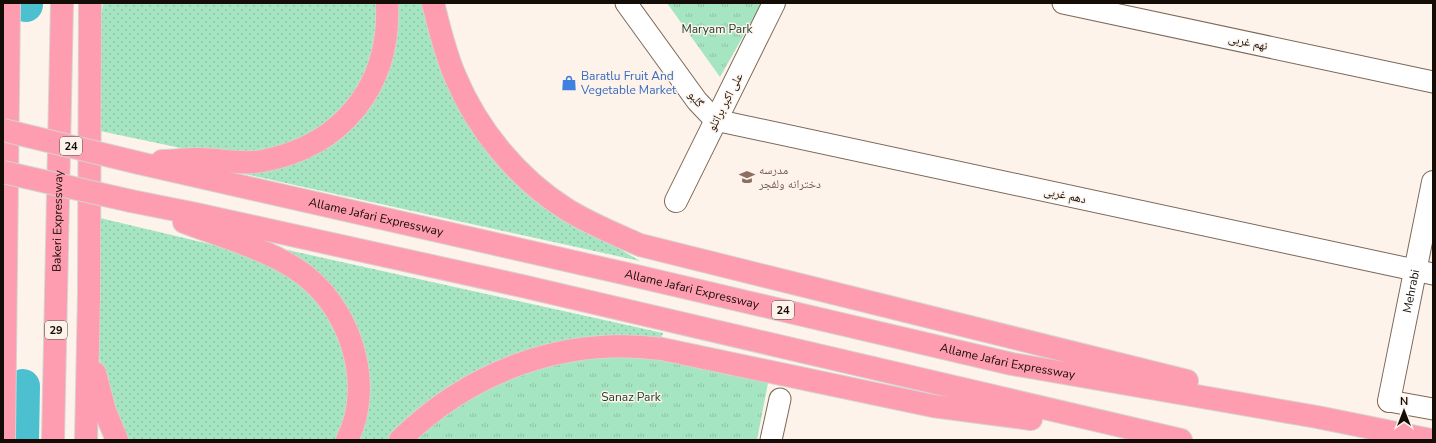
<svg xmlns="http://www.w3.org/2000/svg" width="1436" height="443" viewBox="0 0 1436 443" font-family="'Nunito Sans','Noto Naskh Arabic',sans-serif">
	<defs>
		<pattern id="park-tufts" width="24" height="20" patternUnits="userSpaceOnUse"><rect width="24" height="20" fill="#a6e5c1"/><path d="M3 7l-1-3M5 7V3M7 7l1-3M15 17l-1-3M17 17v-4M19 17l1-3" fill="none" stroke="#8ec3a4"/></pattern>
		<pattern id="garden-dots" width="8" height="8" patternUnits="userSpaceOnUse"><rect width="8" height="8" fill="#a6e5c1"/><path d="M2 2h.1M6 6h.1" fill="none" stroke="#8ec3a4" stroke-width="1.8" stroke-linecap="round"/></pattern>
	</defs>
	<rect width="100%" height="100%" fill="#fdf3eb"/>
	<path fill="url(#park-tufts)" d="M667 3H762L720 77Z
		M596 354 681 361 768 383 757 440H411L491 382Z"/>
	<path fill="url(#garden-dots)" d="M103 3H380L381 16 365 83 323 129 266 154 195 151 100 131V26Z
		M394 3H424L450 88 584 228 640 261 199 164 235 168 351 125Z
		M100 218 239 251 268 261 311 292 346 346 351 394 337 440H123L101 374 98 346Z
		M274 247 663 333 660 342 566 343 391 440H356L364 354Z"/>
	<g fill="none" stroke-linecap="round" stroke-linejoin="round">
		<path stroke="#4cc0cf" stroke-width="34" d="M26 5V3
			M22 440 23 386"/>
		<defs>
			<path id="minor" d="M626 3 697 101 715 120
				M1063 3 1433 82
				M715 120 1433 274
				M1389 401 1433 409
				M771 440 780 399"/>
			<g id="tertiary">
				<path d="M676 201 774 3"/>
				<path id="s1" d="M1389 401 1433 182"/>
			</g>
			<g id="trunk">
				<path d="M433 3C439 27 445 53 455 76 477 129 517 178 566 209 590 224 615 234 640 245L1187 381"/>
				<path d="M162 161C174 161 187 159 199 159 220 159 241 165 262 161 343 146 391 85 387 3"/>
				<path id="s2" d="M139 163 636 276 1012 364 1317 417 1431 440"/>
				<path d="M131 201 196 214 522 286 1181 440"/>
				<path d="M184 222C218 235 266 249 296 269 349 303 376 383 347 440"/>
				<path d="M95 373 105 411 117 440"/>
				<path d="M4 440 9 3"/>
				<path id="s3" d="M53 440 62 3"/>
				<path d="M86 440 89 294 90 3"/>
				<path d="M400 440C470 371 564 336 662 349L933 406 1031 419"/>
			</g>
		</defs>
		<use href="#minor" stroke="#7d6856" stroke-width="23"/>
		<use href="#tertiary" stroke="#7d6856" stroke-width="24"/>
		<use href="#trunk" stroke="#d5d3d2" stroke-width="24"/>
		<use href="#minor" stroke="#fff" stroke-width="21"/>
		<use href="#tertiary" stroke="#fff" stroke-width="22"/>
		<use href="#trunk" stroke="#fe9cb0" stroke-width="22"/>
		<defs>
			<path id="trunk-bridge" d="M3 130 139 163
				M3 172 131 201"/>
		</defs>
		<use href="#trunk-bridge" stroke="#d5d3d2" stroke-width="24" stroke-linecap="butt"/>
		<use href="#trunk-bridge" stroke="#fe9cb0" stroke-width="22"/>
	</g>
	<defs>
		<symbol id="shop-bare" viewBox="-9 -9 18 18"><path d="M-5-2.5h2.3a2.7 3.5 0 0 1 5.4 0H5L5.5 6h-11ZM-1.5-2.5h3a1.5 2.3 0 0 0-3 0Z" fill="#3f7fe0" stroke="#fdf3eb" stroke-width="2.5" paint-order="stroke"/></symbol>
		<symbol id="school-bare" viewBox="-9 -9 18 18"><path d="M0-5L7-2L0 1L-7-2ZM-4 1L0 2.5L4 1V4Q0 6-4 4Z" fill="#8d6e63" stroke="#fdf3eb" stroke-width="2.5" paint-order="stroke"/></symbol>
	</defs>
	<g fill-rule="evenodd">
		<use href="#shop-bare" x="558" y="72" width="22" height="22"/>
		<use href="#school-bare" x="736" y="166" width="22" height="22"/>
	</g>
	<g text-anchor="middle" stroke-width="3" stroke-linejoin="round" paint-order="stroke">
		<g fill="#fdf3eb" stroke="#5a514b" stroke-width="1">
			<rect x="60" y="137" width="22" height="18" rx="3"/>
			<rect x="772" y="301" width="22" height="18" rx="3"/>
			<rect x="45" y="321" width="22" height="18" rx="3"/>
		</g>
		<g font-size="11" font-weight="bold" fill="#140c06">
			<text x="71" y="150">24</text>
			<text x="783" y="314">24</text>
			<text x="56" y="334">29</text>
		</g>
		<g font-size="12" fill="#183d2a" stroke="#fdf3eb">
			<text x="717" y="33">Maryam Park</text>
			<text x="631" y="401">Sanaz Park</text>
		</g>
		<g font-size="12" fill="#140c06" stroke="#fdf3eb">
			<text transform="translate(1248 42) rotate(12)" y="4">نهم غربی</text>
			<text transform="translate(696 99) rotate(50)" y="4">گلبو</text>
			<text transform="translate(725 102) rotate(-63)" y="4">علی اکبر براتلو</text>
			<text transform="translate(1065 195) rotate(12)" y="4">دهم غربی</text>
			<text dy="4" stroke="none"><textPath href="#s2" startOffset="243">Allame Jafari Expressway</textPath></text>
			<text dy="4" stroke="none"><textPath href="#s3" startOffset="219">Bakeri Expressway</textPath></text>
			<text dy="4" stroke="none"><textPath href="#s2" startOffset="567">Allame Jafari Expressway</textPath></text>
			<text dy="4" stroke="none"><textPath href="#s1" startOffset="112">Mehrabi</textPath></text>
			<text dy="4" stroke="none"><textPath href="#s2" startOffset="891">Allame Jafari Expressway</textPath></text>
		</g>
		<g font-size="12" fill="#366cbe" stroke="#fdf3eb" text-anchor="start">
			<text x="581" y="80">Baratlu Fruit And<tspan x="581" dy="14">Vegetable Market</tspan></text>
		</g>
		<g font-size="12" fill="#785e54" stroke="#fdf3eb" text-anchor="start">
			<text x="759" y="174">مدرسه<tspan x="759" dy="14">دخترانه ولفجر</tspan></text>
		</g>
	</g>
	<rect width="1436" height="443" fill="none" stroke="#140c06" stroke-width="8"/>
	<g transform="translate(1404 411)" stroke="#fdf3eb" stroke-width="3" paint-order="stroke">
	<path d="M0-3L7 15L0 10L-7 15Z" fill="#140c06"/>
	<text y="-6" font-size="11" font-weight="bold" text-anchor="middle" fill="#140c06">N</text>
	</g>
</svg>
